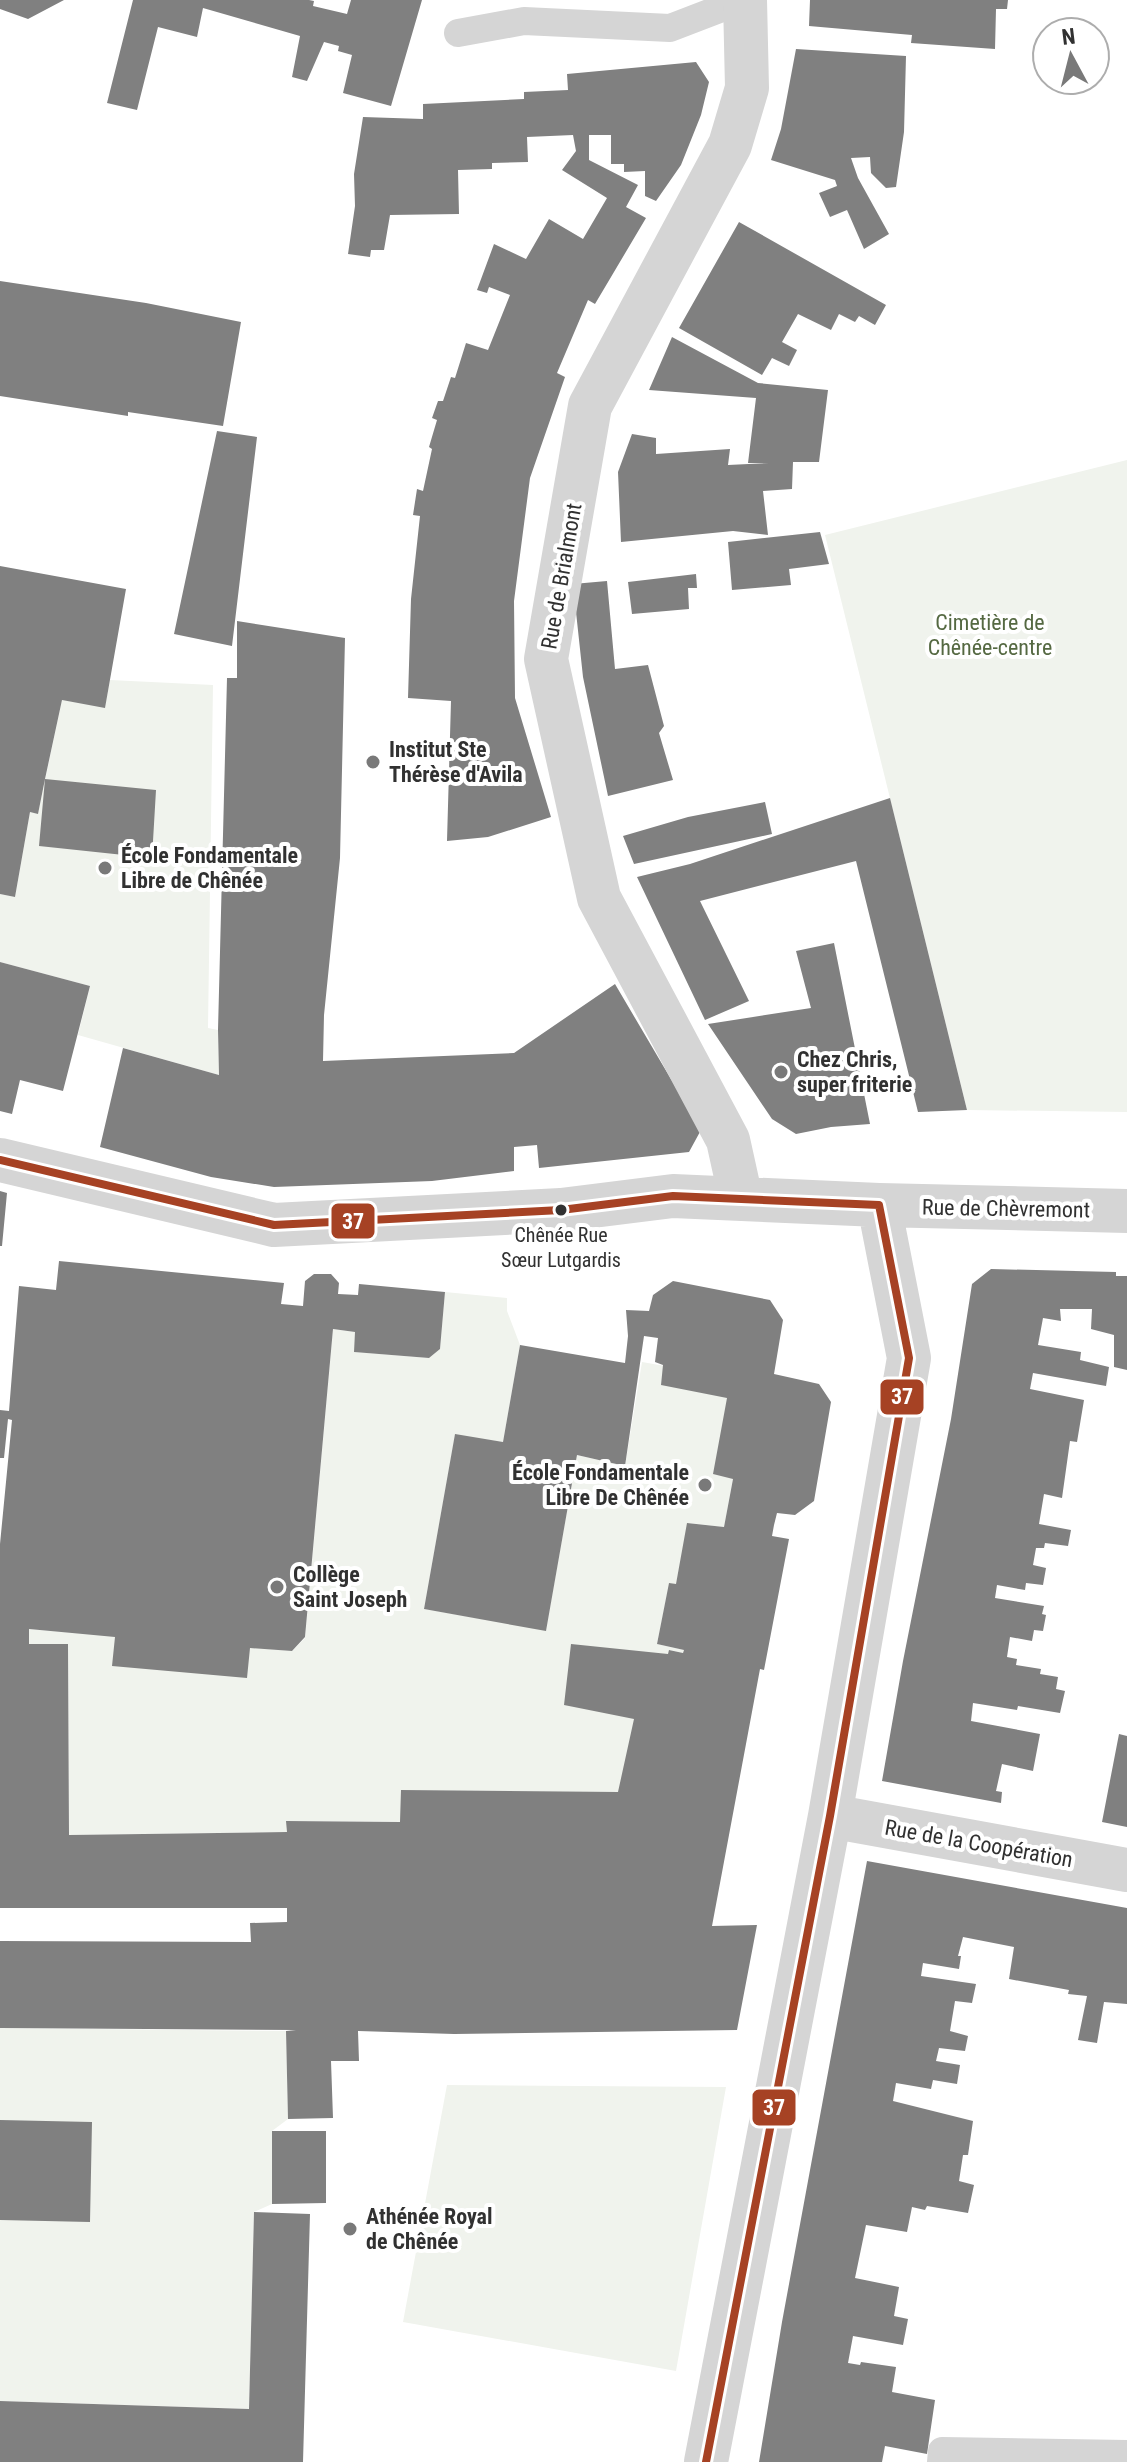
<svg xmlns="http://www.w3.org/2000/svg" width="1127" height="2462" viewBox="0 0 1127 2462" font-family="'Roboto Condensed',sans-serif">
	<rect width="100%" height="100%" fill="#fff"/>
	<path fill="#f0f3ed" d="M1127 460V1112L967 1110 825 535Z
		M110 680 213 685 208 1028 218 1030 219 1075 78 1035 90 986 0 962V894L15 897 30 812 38 813 62 700 105 707Z
		M445 1292 507 1298V1311L520 1345 503 1442 455 1435 424 1609 546 1630 577 1455 625 1466 642 1362 751 1381 724 1527 688 1523 676 1584H669L657 1644 684 1650 683 1653 670 1650 646 1824 287 1821V1832L69 1835 68 1645 29 1644V1629L292 1651 305 1638 333 1329 355 1332V1352L429 1358 440 1349Z
		M0 2028 286 2031 288 2119 272 2131V2204L254 2212 249 2409 0 2401Z
		M447 2085 726 2087 676 2371 403 2322Z"/>
	<path fill="#808080" d="M0 0H64L28 19 0 9Z
		M133 0H309L314 1 313 6 347 14 351 0H422L391 106 343 93 352 55 338 51 339 46 324 42 307 81 292 77 300 36 203 8 197 37 158 27 137 110 107 103Z
		M810 0H1008L1007 9H996L995 49 911 43 912 35 809 26Z
		M796 49 906 56 904 132 896 187 886 188 871 173 870 157 851 158 858 178 889 234 864 249 847 210 830 217 819 193 837 186 835 180 771 160 781 129Z
		M696 62 709 82 701 115 681 165 656 201 645 196V171L624 172V164H611V135H589V160L638 185 626 207 646 218 595 304 588 300 557 373 565 377 530 478 514 601 515 698 551 817 488 837 447 841 451 701 408 698 411 599 420 516 413 515 417 489 423 491 432 449 429 447 437 420 432 418 438 401H443L451 377 455 378 466 343 488 350 510 295 489 287 487 293 477 290 494 244 526 259 549 219 583 239 607 198 562 170 576 151 573 135 527 137 528 162 492 163V169L458 170 459 214 390 215 384 250H371L370 257 348 254 355 206 354 174 363 117 423 119V104L524 99V92L568 90 567 74Z
		M739 222 886 305 875 325 859 316 855 322 839 314 831 330 798 314 782 342 797 350 789 366 772 358 762 375 679 328Z
		M0 281 146 303 241 322 223 426 128 412V416L0 396Z
		M672 337 758 383 828 390 819 462H793L792 489 763 491 768 535 733 531 621 542 618 472 632 434 656 438V454L730 449 728 465 769 463H748L756 398 649 390Z
		M217 431 257 437 232 646 174 634Z
		M820 532 829 564 789 569 791 585 732 590 728 542Z
		M0 566 126 589 105 708 62 700 45 779 156 790 152 858 39 846 45 779 38 814 30 812 15 897 0 894Z
		M696 574 697 588H688L689 609 632 614 628 582Z
		M607 581 615 669 648 665 664 726 659 733 673 780 608 796 583 677 573 584Z
		M237 621 345 638 340 858 324 1015 323 1061 514 1053 615 984 701 1130 689 1152 539 1168 537 1145 514 1147V1171L432 1181 274 1187 211 1177 100 1147 123 1048 219 1075 218 1030 227 678H237Z
		M890 798 967 1110 918 1112 856 861 700 901 749 1001 705 1020 637 877 690 864Z
		M765 802 772 834 634 864 623 836 688 817Z
		M834 943 870 1124 831 1127 796 1134 772 1119 708 1024 811 1008 796 951Z
		M0 962 90 986 63 1091 20 1080 12 1114 0 1111Z
		M0 1191 7 1193 2 1246H0Z
		M59 1261 284 1283 281 1304 303 1306 305 1281 314 1274H331L339 1283 338 1294 358 1295 359 1284 445 1292 440 1349 429 1358 354 1352 355 1332 333 1329 305 1637 292 1651 250 1648 247 1678 112 1666 115 1637 29 1629V1644H68L69 1835 287 1832 286 1821 400 1822 401 1790 618 1792 634 1719 564 1705 571 1644 668 1654 669 1650 683 1653 684 1650 657 1644 669 1583 676 1584 687 1523 724 1527 733 1479 713 1474 727 1398 661 1385 663 1365 655 1362 658 1338 644 1336 625 1466 577 1455 546 1631 424 1609 455 1434 503 1442 520 1345 625 1363 628 1336 626 1310 649 1311 653 1295 673 1281 770 1300 783 1320 774 1374 819 1384 831 1402 814 1501 795 1515 777 1513 774 1525 772 1536 789 1539 764 1670 760 1669 712 1926 757 1925 737 2030 454 2034 358 2031 359 2061H331L333 2118 288 2119 286 2031 296 2030 0 2028V1941L251 1942 250 1923 287 1922V1908H0V1544L12 1420 8 1419 4 1458H0V1410L9 1411 19 1286 56 1290Z
		M991 1269 1116 1272V1276H1127V1370L1114 1367V1335L1091 1329 1092 1309H1060L1061 1321 1043 1318 1038 1345 1081 1352 1080 1360 1109 1367 1106 1386 1033 1373 1030 1389 1084 1400 1077 1442 1070 1441 1062 1498 1044 1494 1039 1524 1071 1530 1068 1546 1045 1543 1044 1548H1036L1033 1565 1046 1568 1043 1585 1026 1583 1025 1590 997 1585 995 1598 1044 1606 1042 1614 1046 1615 1043 1631 1034 1630 1032 1641 1010 1637 1007 1657 1017 1659 1016 1665 1041 1669 1040 1674 1058 1677 1056 1689 1065 1691 1060 1713 1018 1706 1017 1710 973 1703 971 1721 1040 1734 1033 1771 1002 1764 996 1791 1002 1792 1001 1803 882 1781 903 1661 951 1419 972 1284Z
		M1119 1734 1127 1736V1827L1102 1822Z
		M867 1861 1127 1908V2004L1104 2002 1097 2043 1078 2040 1087 1996 1068 1994 1069 1990 1009 1979 1014 1947 963 1937 958 1956H961L959 1969 923 1963 921 1976 976 1984 972 2003 955 2001 950 2031 968 2036 965 2051 939 2048 936 2061 960 2065 957 2084 933 2080 931 2089 896 2083 893 2101 973 2121 968 2155H963L959 2181 974 2185 968 2213 927 2206 925 2210 912 2207 907 2232 866 2225 855 2278 899 2287 894 2316 908 2319 903 2345 853 2336 848 2363 860 2365 861 2362 896 2367 892 2392 935 2400 927 2454 885 2446 882 2462H759L782 2322Z
		M0 2120 92 2122 90 2222 0 2220Z
		M272 2131H326V2203L272 2204Z
		M254 2212 310 2214 303 2462H0V2401L249 2409Z"/>
	<g fill="none" stroke-linecap="round" stroke-linejoin="round">
		<path stroke="#d5d5d5" stroke-width="28" d="M458 33 524 21 670 28 743 0
			M941 2462 942 2451 1127 2454"/>
		<path stroke="#d5d5d5" stroke-width="44" d="M0 1160 274 1225 561 1210 673 1196 879 1205 1127 1211
			M741 1199 728 1140 599 898 546 659 590 406 730 145 747 88 745 0
			M830 1816 1127 1870
			M706 2462 830 1816 909 1358 879 1205"/>
		<defs>
			<path id="bus-1" d="M0 1160 274 1225 561 1210 673 1196 879 1205 909 1358 830 1816 706 2462"/>
		</defs>
		<use href="#bus-1" stroke="#fff" stroke-width="14"/>
		<use href="#bus-1" stroke="#a64224" stroke-width="8"/>
	</g>
	<g fill="#797979" stroke="#fff" stroke-width="3">
		<circle cx="373" cy="762" r="8"/>
		<circle cx="105" cy="868" r="8"/>
		<circle cx="781" cy="1072" r="8"/>
		<circle cx="705" cy="1485" r="8"/>
		<circle cx="277" cy="1587" r="8"/>
		<circle cx="350" cy="2229" r="8"/>
	</g>
	<circle fill="#313131" stroke="#fff" stroke-width="3" cx="561" cy="1210" r="7"/>
	<g text-anchor="middle" stroke-width="8" stroke-linejoin="round" paint-order="stroke">
		<g font-size="20" fill="#313131" stroke="#fff">
			<text x="561" y="1242">Chênée Rue<tspan x="561" dy="25">Sœur Lutgardis</tspan></text>
		</g>
		<g font-size="22" fill="#313131" stroke="#fff">
			<text transform="translate(561 576) rotate(-80)" y="8">Rue de Brialmont</text>
			<text transform="translate(1006 1208) rotate(1)" y="8">Rue de Chèvremont</text>
			<text transform="translate(979 1843) rotate(10)" y="8">Rue de la Coopération</text>
		</g>
		<g font-size="22" fill="#556942" stroke="#fff">
			<text x="990" y="630">Cimetière de<tspan x="990" dy="25">Chênée-centre</tspan></text>
		</g>
		<g font-size="22" font-weight="bold" fill="#313131" stroke="#fff" text-anchor="start">
			<text x="389" y="757">Institut Ste<tspan x="389" dy="25">Thérèse d'Avila</tspan></text>
			<text x="121" y="863">École Fondamentale<tspan x="121" dy="25">Libre de Chênée</tspan></text>
			<text x="797" y="1067">Chez Chris,<tspan x="797" dy="25">super friterie</tspan></text>
			<text x="689" y="1480" text-anchor="end">École Fondamentale<tspan x="689" dy="25">Libre De Chênée</tspan></text>
			<text x="293" y="1582">Collège<tspan x="293" dy="25">Saint Joseph</tspan></text>
			<text x="366" y="2224">Athénée Royal<tspan x="366" dy="25">de Chênée</tspan></text>
		</g>
	</g>
	<g stroke="#fff" stroke-width="3">
		<rect x="330" y="1202" width="46" height="38" rx="8" fill="#a64224"/>
		<rect x="879" y="1378" width="46" height="38" rx="8" fill="#a64224"/>
		<rect x="751" y="2088" width="46" height="39" rx="8" fill="#a64224"/>
	</g>
	<g font-size="22" text-anchor="middle" font-weight="bold" fill="#fff">
		<text x="353" y="1229">37</text>
		<text x="902" y="1404">37</text>
		<text x="774" y="2115">37</text>
	</g>
	<g transform="translate(1071 56) rotate(353)"><circle r="38" fill="#ffffff" stroke="#adadad" stroke-width="2"/>
	<path d="M0-6L14 30L0 20L-14 30Z" fill="#797979"/>
	<text y="-12" font-size="22" font-weight="bold" text-anchor="middle" fill="#313131">N</text>
	</g>
</svg>
